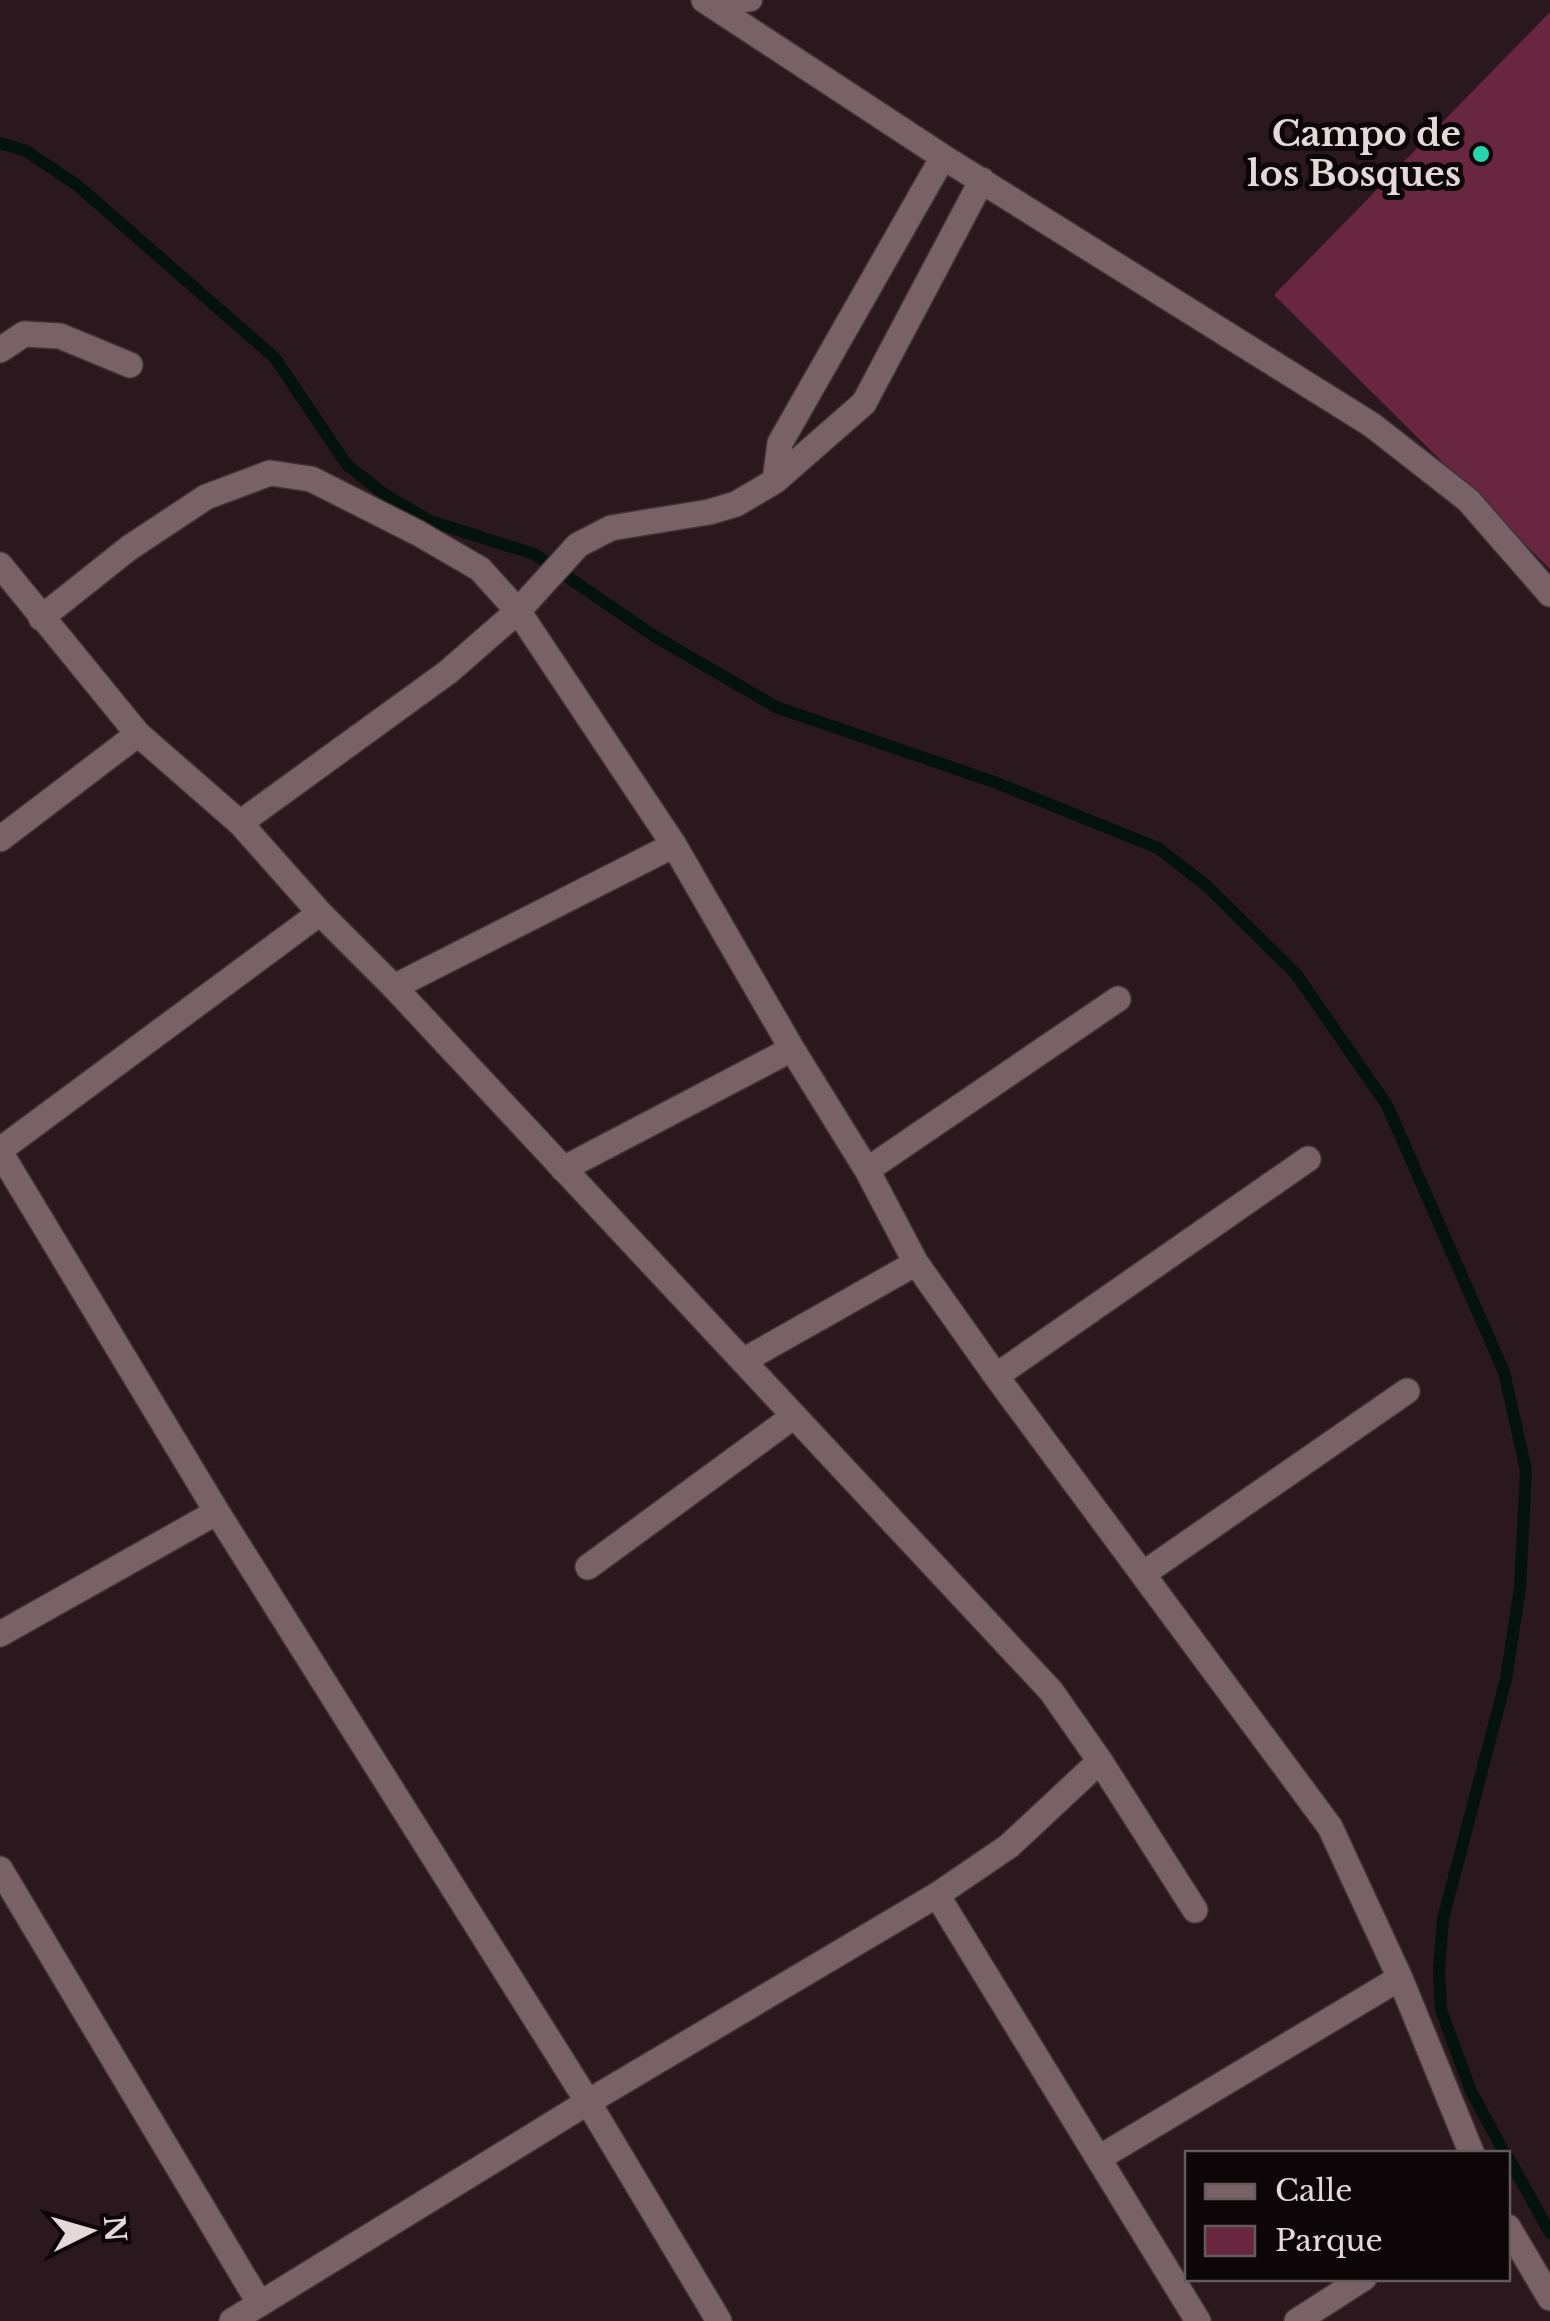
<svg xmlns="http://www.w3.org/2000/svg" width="1550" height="2321" viewBox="0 0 1550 2321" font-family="'Libre Baskerville',serif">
	<rect width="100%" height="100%" fill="#2a181e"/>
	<path fill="#682640" d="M1550 12V569L1274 295Z"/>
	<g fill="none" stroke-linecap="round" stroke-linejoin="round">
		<path stroke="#03120d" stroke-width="12" d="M0 143 26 151 77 185 275 358 347 465 387 496 430 521 534 554 654 636 776 707 997 783 1158 848 1207 886 1296 974 1387 1105 1504 1372 1526 1470 1520 1588 1506 1679 1443 1919 1439 1971 1441 2010 1471 2091 1505 2154
			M1508 2157 1550 2233"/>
		<defs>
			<path id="service" d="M713 5 751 0"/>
			<path id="minor" d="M704 0 943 157 1372 425 1468 500 1550 594
				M982 180 864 403 775 481 736 504 709 512 611 528 578 545 518 611 674 845 792 1049 867 1170 916 1263 996 1376 1330 1827 1400 1978 1472 2154
				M0 350 24 334 60 336 130 365
				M775 481 780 443 943 157
				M0 565 138 734 240 823 320 913 394 987 1051 1691 1100 1761 1195 1910
				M41 618 129 548 206 497 270 473 311 479 418 533 480 569 518 611 448 672 240 823
				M0 839 138 734
				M394 987 674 845
				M0 1150 320 913
				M0 1152 217 1512 588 2102 719 2321
				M563 1169 792 1049
				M867 1170 1118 999
				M743 1361 916 1263
				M996 1376 1308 1159
				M588 1567 794 1416
				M1143 1574 1407 1391
				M0 1634 217 1512
				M0 1869 260 2304
				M937 1895 1198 2321
				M1099 2158 1400 1978
				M1508 2227 1550 2298
				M232 2321 588 2102 937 1895 1009 1846 1100 1761
				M1297 2321 1364 2278"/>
		</defs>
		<use href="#service" stroke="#403336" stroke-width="25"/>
		<use href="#minor" stroke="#403336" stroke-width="28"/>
		<use href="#service" stroke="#786268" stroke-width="22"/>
		<use href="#minor" stroke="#786268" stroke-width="25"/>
	</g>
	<circle fill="#26d5ae" stroke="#0d0608" stroke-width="4" cx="1481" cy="154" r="10"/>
	<g text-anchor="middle" stroke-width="10" stroke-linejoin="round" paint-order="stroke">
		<g font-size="35" font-weight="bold" fill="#e5d8db" stroke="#0d0608" text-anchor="end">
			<text x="1461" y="146">Campo de<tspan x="1461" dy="40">los Bosques</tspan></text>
		</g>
	</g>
	<rect x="1185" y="2151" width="325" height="130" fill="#0d0608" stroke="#635a5c" stroke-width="2.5"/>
	<rect x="1205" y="2184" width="50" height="15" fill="#786268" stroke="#635a5c" stroke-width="2.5"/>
	<text x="1275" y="2201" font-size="30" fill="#e5d8db">Calle</text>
	<rect x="1205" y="2226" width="50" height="30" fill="#682640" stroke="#635a5c" stroke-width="2.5"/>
	<text x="1275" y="2251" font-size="30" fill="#e5d8db">Parque</text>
	<g transform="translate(90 2231) rotate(85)" stroke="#0d0608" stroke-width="8" paint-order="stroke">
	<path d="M0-8L18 38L0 25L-18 38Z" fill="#e5d8db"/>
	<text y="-15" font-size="28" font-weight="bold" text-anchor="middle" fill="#e5d8db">N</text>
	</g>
</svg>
